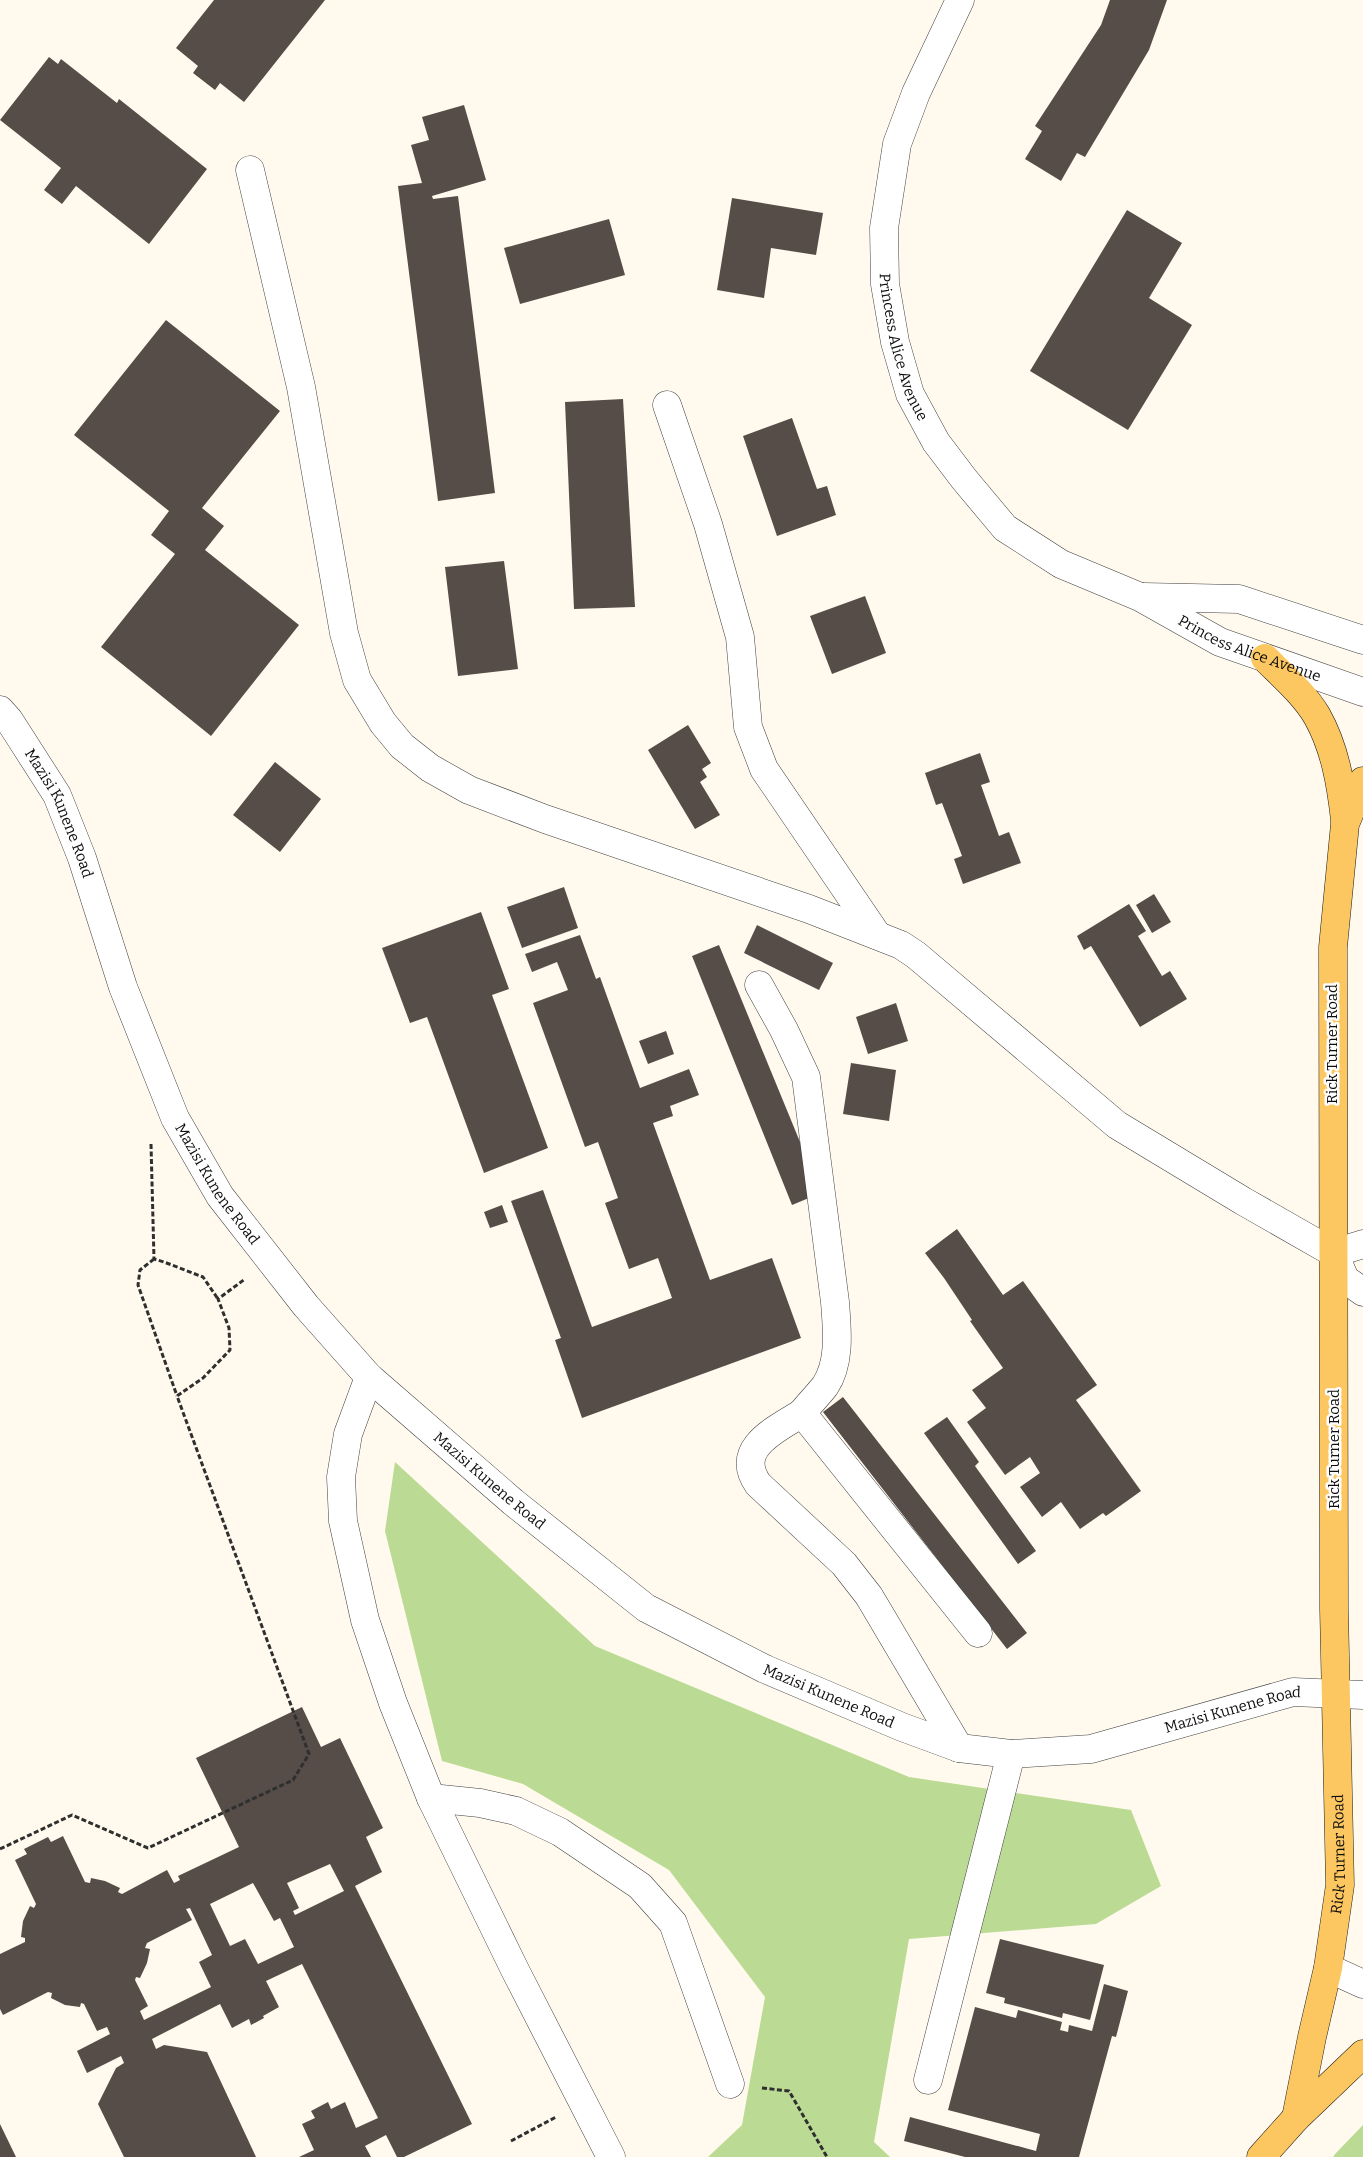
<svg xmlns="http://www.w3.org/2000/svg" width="1363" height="2157" viewBox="0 0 1363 2157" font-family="Bitter,serif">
	<rect width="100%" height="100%" fill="#fffaed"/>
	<path fill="#bbdb94" d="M395 1462 595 1646 909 1777 1131 1810 1161 1886 1096 1924 909 1939 874 2142 890 2157H708L742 2125 765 1997 669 1870 523 1784 442 1761 385 1531Z
		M1363 2125V2157H1333L1336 2153Z"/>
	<path fill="#564d49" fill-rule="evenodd" d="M214 0H325L244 102 220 83 215 90 193 73 198 66 176 48Z
		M1110 0H1167L1149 50 1085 157 1077 153 1061 181 1025 159 1042 131 1035 126 1101 25Z
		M49 57 58 64 61 59 117 103 119 99 207 169 149 244 76 186 62 204 44 190 61 168 0 120Z
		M464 105 486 180 432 196 433 199 458 196 495 493 438 501 398 186 422 183 411 145 429 140 422 117Z
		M732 198 823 213 816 255 771 248 764 298 717 290Z
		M1127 210 1182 243 1149 298 1192 325 1128 430 1030 371Z
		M609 219 625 275 520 304 504 248Z
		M166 320 280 411 202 508 224 526 205 550 299 625 211 736 101 647 175 554 151 535 169 511 74 435Z
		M623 399 635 607 574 609 565 402Z
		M792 418 817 489 827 486 836 515 777 536 743 436Z
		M504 561 518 669 458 676 445 567Z
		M865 596 886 653 832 674 810 616Z
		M688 725 711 763 702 769 707 777 700 782 720 815 695 829 648 750Z
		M980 753 990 782 981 785 999 836 1009 832 1021 863 963 884 954 859 962 856 942 803 936 805 925 773Z
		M275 762 321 799 280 852 233 815Z
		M564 887 578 928 522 948 507 907Z
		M1154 894 1171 922 1152 933 1136 905Z
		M1129 904 1146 931 1138 936 1162 976 1170 971 1187 999 1140 1027 1091 946 1084 950 1077 936Z
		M481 912 509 989 492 995 548 1148 484 1173 427 1017 410 1023 382 948Z
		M757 925 833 963 819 990 744 953Z
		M580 935 596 979 600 977 640 1088 689 1069 699 1095 670 1106 673 1116 653 1123 710 1280 772 1258 801 1338 582 1418 555 1340 561 1338 511 1201 543 1190 592 1327 672 1298 658 1258 629 1269 605 1203 618 1198 598 1142 585 1147 533 1003 568 990 557 962 532 972 525 954Z
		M719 945 821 1193 792 1205 692 956Z
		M896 1003 908 1041 868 1054 856 1017Z
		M666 1031 674 1054 648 1064 639 1041Z
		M851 1063 896 1070 889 1121 843 1114Z
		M502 1205 508 1222 490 1228 484 1212Z
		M957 1229 1003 1295 1023 1281 1097 1385 1076 1400 1141 1491 1106 1516 1103 1513 1080 1529 1061 1502 1042 1517 1020 1487 1040 1473 1030 1457 1005 1475 967 1422 986 1408 972 1390 1003 1368 970 1321 972 1320 944 1278 925 1253Z
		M843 1397 1027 1633 1007 1649 823 1412Z
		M947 1417 979 1462 975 1466 1036 1551 1018 1564 924 1433Z
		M302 1707 321 1747 340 1738 383 1828 366 1837 382 1872 355 1886 472 2124 404 2157H397L386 2135 365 2146 371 2157H299L314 2150 302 2124 315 2118 311 2111 328 2102 331 2109 345 2102 356 2128 378 2118 302 1964 266 1981 279 2007 263 2016 264 2018 251 2025 249 2019 232 2028 220 2004 152 2039 156 2049 164 2045 207 2052 256 2157H124L98 2104 116 2068 124 2063 121 2056 87 2073 77 2051 110 2034 107 2027 97 2031 84 2004 81 2003 80 2007 65 2005 51 1998 52 1993 48 1992 3 2015 0 2009V1954L25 1942V1938L21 1937 23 1921 30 1906 34 1908 36 1904 15 1860 27 1854 24 1849 48 1837 51 1842 63 1836 85 1882 90 1883 91 1878 105 1881 120 1888 118 1892 122 1894 167 1870 174 1883 180 1880 178 1876 239 1847 196 1758ZM330 1864 344 1891 295 1915 293 1911 299 1908 287 1883ZM253 1883 274 1921 280 1918 294 1947 258 1964 245 1939 230 1946 210 1904ZM190 1908 212 1955 199 1962 211 1987 144 2020 140 2011 148 2006 135 1980 136 1977 140 1978 147 1963 150 1949 145 1948 147 1943 192 1920 186 1909Z
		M1000 1939 1104 1965 1090 2020 1063 2013 1062 2018 1004 2003 1005 1998 986 1993Z
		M1104 1984 1128 1991 1116 2037 1112 2036 1079 2157H965L904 2141 910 2117 1036 2151 1040 2134 948 2110 975 2007 1016 2018 1018 2010 1062 2022 1060 2030 1068 2032 1069 2025 1092 2031Z
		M0 2124 16 2157H0Z"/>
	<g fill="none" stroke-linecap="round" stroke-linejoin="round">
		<defs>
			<g id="minor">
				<path id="s1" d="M960 0 916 93 897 144 884 228 885 284 895 342 910 394 936 442 964 479 1005 528 1061 564 1140 597 1220 642 1363 692"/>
				<path d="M250 170 301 387 344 633 357 680 383 723 402 746 430 768 469 790 545 819 809 909 901 945 916 955 1117 1125 1243 1201 1334 1253"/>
				<path d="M667 405 708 524 740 637 748 727 764 769 877 935"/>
				<path d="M1144 597 1239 599 1363 640"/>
				<path id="s2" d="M0 710 9 720 57 795 82 858 123 987 175 1118 220 1196 306 1306 369 1377 513 1502 646 1608 765 1669 902 1727 959 1748 1011 1754 1091 1749 1293 1692 1363 1695"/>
				<path d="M759 985 784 1030 806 1077 835 1302C837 1329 841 1362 825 1386 818 1395 809 1404 802 1413L978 1633"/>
				<path d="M1334 1253 1345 1279 1363 1292"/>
				<path d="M1334 1253 1363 1244"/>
				<path d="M369 1377 348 1434 341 1477 343 1521 365 1620 393 1703 431 1798 515 1970 611 2157"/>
				<path d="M802 1413C777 1429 733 1448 758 1484L844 1564 869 1596 959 1748"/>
				<path d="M431 1798 480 1803 516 1811 560 1832 640 1886 673 1923 730 2084"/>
				<path d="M1328 1968 1363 1984"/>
				<path d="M928 2080 1011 1754"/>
			</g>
			<g id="major">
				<path d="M1265 658C1283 676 1304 694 1317 716 1335 748 1341 784 1345 820"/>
				<path id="s3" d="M1296 2118 1312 2037 1328 1968 1340 1885 1334 1609 1333 947 1345 824 1363 781"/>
				<path d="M1261 2157 1296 2118 1363 2054"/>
			</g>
		</defs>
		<use href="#minor" stroke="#404040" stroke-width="29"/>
		<use href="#major" stroke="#1e1e1e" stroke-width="29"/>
		<path stroke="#2f2f2f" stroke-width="3" stroke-dasharray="5 2.5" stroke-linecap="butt" d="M151 1144 154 1259 164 1262 203 1277 218 1299
			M154 1259 140 1270 138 1285 177 1396
			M0 1849 72 1815 148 1848 293 1780 309 1754 177 1396 203 1378 230 1350 229 1328 218 1299 245 1279
			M762 2088 789 2091 827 2157
			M511 2141 556 2117"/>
		<use href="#minor" stroke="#fff" stroke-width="28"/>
		<use href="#major" stroke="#fcc760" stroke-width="28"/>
	</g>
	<g text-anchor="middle" stroke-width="5" stroke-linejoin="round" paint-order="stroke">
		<g font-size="15" fill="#0d0d0d" stroke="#fff">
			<text dy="5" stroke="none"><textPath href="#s1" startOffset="364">Princess Alice Avenue</textPath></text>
			<text dy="5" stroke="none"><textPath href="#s1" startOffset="850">Princess Alice Avenue</textPath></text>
			<text dy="5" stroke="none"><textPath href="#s2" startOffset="120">Mazisi Kunene Road</textPath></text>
			<text transform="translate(1332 1044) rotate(-90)" y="5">Rick Turner Road</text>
			<text dy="5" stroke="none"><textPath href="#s2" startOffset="525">Mazisi Kunene Road</textPath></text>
			<text transform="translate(1334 1449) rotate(-90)" y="5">Rick Turner Road</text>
			<text dy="5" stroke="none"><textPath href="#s2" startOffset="930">Mazisi Kunene Road</textPath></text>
			<text dy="5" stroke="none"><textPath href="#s2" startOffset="1335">Mazisi Kunene Road</textPath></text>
			<text dy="5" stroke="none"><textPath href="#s2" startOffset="1755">Mazisi Kunene Road</textPath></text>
			<text dy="5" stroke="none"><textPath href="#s3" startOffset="268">Rick Turner Road</textPath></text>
		</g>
	</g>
</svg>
